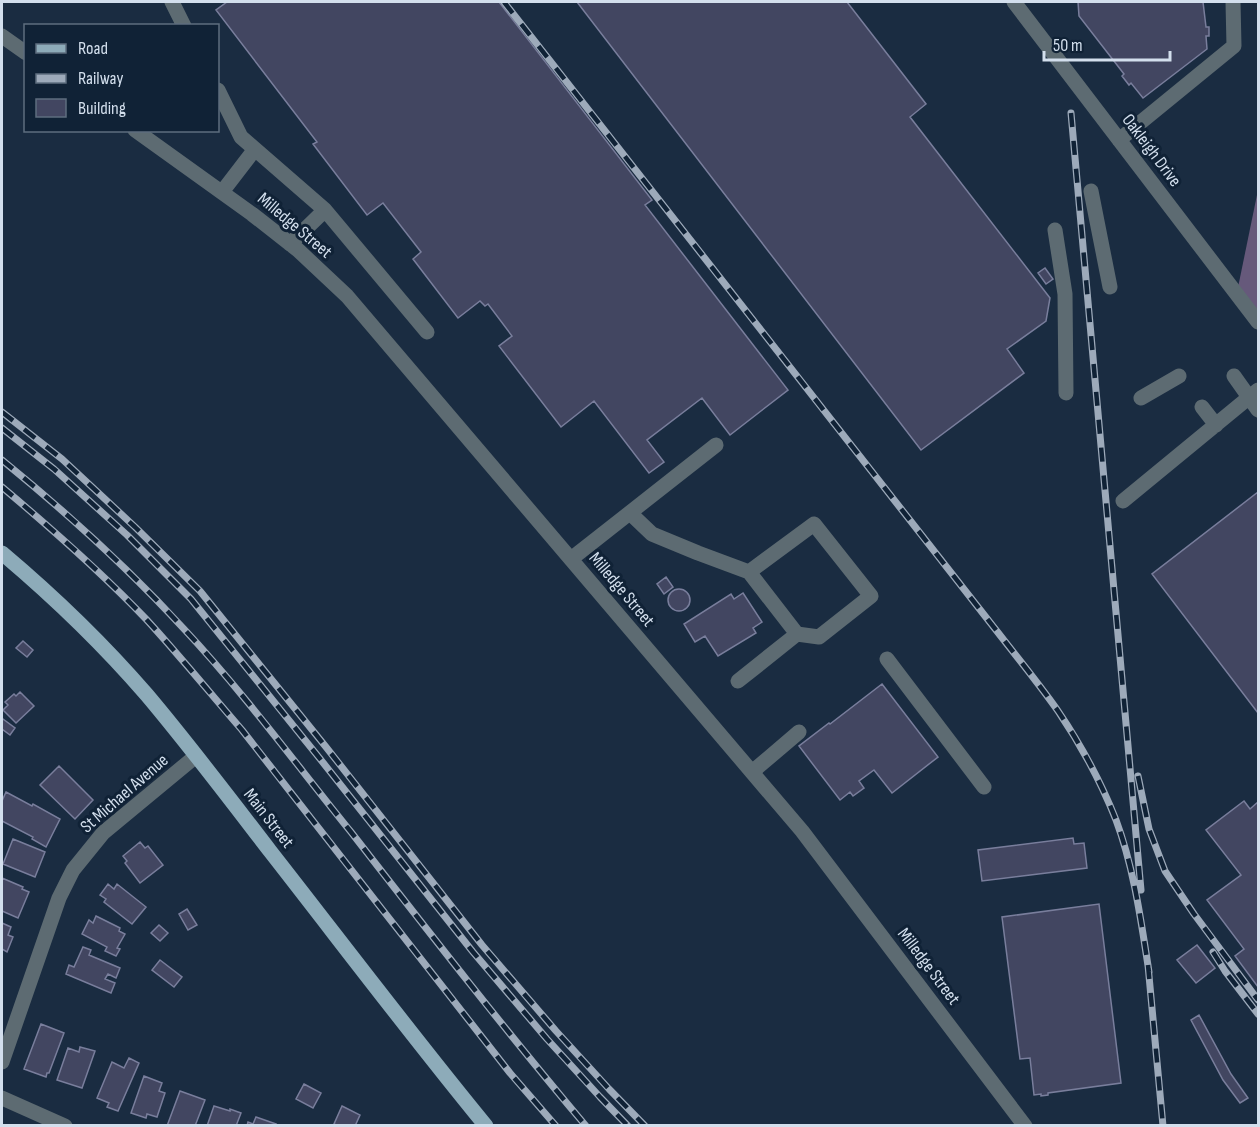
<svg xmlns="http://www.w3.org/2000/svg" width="1260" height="1127" viewBox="0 0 1260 1127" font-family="'Sofia Sans Condensed',sans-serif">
	<rect width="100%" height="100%" fill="#1a2c41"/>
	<path fill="#66597b" d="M1258 190V329L1235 302Z"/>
	<path fill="#424661" stroke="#797e9c" stroke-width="1.5" d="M227 2H499L652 200 645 205 788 390 730 435 702 398 647 440 664 462 649 473 594 401 561 427 499 346 512 336 488 304 485 306 480 301 458 318 413 259 421 252 383 203 367 215 313 144 317 142 216 10Z
		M577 2H847L926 104 910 117 1050 298 1046 321 1007 349 1024 373 921 450Z
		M1078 2H1203L1206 27H1209V36H1206L1207 49 1143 98 1131 83 1129 85 1122 76 1124 74 1079 16Z
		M1045 268 1053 279 1046 284 1038 273Z
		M1258 492V713L1152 574Z
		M666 577 673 587 664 594 657 584Z
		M668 600a11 11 0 1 1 22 0a11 11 0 1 1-22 0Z
		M743 593 762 622 753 628 756 633 718 656 705 636 695 642 684 624 731 594 734 599Z
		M23 641 33 650 27 657 16 648Z
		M882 684 938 757 892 793 874 770 859 781 864 788 853 796 850 792 840 800 799 746 829 723 830 724Z
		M20 692 34 706 16 723 3 710 8 705 5 702 14 694 16 696Z
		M3 719 15 728 10 735 2 729V721Z
		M59 766 93 800 75 819 40 785Z
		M6 792 32 806 33 804 60 819 46 847 32 839 33 837 2 821V801Z
		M1244 801 1250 809 1258 802V987L1235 956 1244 949 1207 900 1241 875 1206 830Z
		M1073 838 1074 844 1084 843 1087 868 982 881 978 850Z
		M13 839 45 852 35 877 3 864Z
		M140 842 145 848 148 846 163 865 140 883 125 863 127 861 123 856Z
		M2 878 23 887 22 889 29 892 18 918 2 911Z
		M108 884 114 889 117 884 146 907 132 924 104 902 106 899 100 895Z
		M1099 904 1121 1083 1048 1093V1095L1041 1096V1094L1034 1095 1030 1058 1020 1059 1002 917Z
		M187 909 197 925 188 930 179 914Z
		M96 916 120 928 119 931 125 934 117 948 120 949 116 956 105 951 107 947 82 934 89 920 93 923Z
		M2 923 11 927 8 935 13 937 7 952 2 949Z
		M159 925 168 933 160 941 151 933Z
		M1197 945 1215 968 1196 983 1177 960Z
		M83 947 91 950 89 955 120 968 116 978 108 974 105 979 115 983 111 993 66 974 69 965 74 967Z
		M160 960 182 977 174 987 152 970Z
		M1199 1015 1231 1074 1248 1098 1240 1103 1223 1080 1191 1020Z
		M41 1024 64 1033 49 1073H47L46 1077 24 1069Z
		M80 1047 95 1051 82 1088 57 1080 68 1048 79 1052Z
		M129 1058 139 1063 118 1111 107 1107 109 1103 97 1098 112 1062 124 1068Z
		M144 1076 162 1083 159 1091 165 1093 157 1117 147 1114 146 1118 131 1113Z
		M304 1084 321 1093 313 1108 296 1099Z
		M180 1091 205 1100 195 1126H167Z
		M214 1106 230 1111V1109L241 1113 236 1126H207Z
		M342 1106 360 1115 355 1126H338L334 1124Z
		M256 1117 276 1124 275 1126H247L248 1122 253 1124Z"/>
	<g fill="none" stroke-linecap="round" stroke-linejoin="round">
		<path stroke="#5d6b72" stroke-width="15" d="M172 2 184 26
			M1014 2 1258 322
			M2 36 26 53
			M218 90 241 137 325 210
			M135 130 252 214 298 250 347 296 802 831 1025 1126
			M1119 140 1234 46 1233 2
			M1091 191 1110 287
			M222 192 255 149
			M1055 230 1065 294 1066 393
			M290 244 325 210 427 332
			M1234 376 1258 410
			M1141 398 1179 376
			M1202 407 1216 425
			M1123 501 1258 390
			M630 513 652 534 698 553 749 572 797 634 819 637 871 596 814 524 749 572
			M571 559 716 445
			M887 659 984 787
			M738 681 797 634
			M752 772 799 732
			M2 1062 59 898 73 870 103 833 196 756
			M2 1098 65 1126"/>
		<path stroke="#8dabb9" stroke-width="15" d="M2 553C53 596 103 644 147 695 190 746 230 799 270 851 342 943 412 1036 486 1126"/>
		<defs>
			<path id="rail" d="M504 2 1014 653C1029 672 1044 691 1058 711 1081 745 1101 782 1116 820 1134 868 1141 921 1149 972
				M1071 113 1141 890
				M2 412 62 459 135 527 200 591 326 747 482 945 556 1031 609 1089 645 1126
				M2 428 54 469 127 535 191 599 317 755 473 952 547 1039 600 1097 628 1126
				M2 460C66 512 128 568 184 629 244 693 296 764 351 832 428 931 505 1030 586 1126
				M2 487C52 529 101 572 146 619 179 655 210 693 242 730L510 1073 556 1126
				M1138 776 1149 829 1165 871 1194 914 1258 1000
				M1213 952 1225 971 1258 1014
				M1148 965 1163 1126"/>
		</defs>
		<use href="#rail" stroke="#9daaba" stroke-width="7"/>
		<use href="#rail" stroke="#102236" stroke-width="4.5" stroke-dasharray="14" stroke-linecap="butt"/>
	</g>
	<g text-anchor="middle" stroke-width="6" stroke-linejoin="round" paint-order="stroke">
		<g font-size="18" fill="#d3dfed" stroke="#102236">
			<text transform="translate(1152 150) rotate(53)" y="6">Oakleigh Drive</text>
			<text transform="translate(295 225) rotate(40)" y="6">Milledge Street</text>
			<text transform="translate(622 589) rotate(50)" y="6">Milledge Street</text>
			<text transform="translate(124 793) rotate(-41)" y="6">St Michael Avenue</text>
			<text transform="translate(269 818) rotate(52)" y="6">Main Street</text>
			<text transform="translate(929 966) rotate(53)" y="6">Milledge Street</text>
		</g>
	</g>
	<rect width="1260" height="1127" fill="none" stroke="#d3dfed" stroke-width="6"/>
	<rect x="24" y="24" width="195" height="108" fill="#102236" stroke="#5e6e7f" stroke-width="1.5"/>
	<rect x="36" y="44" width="30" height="9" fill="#8dabb9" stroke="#5e6e7f" stroke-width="1.5"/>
	<text x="78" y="54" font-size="18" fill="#d3dfed">Road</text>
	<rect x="36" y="74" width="30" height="9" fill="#9daaba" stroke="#5e6e7f" stroke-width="1.5"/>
	<text x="78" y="84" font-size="18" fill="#d3dfed">Railway</text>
	<rect x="36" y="99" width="30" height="18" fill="#424661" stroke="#5e6e7f" stroke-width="1.5"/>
	<text x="78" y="114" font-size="18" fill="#d3dfed">Building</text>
	<path d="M1044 51v9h126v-9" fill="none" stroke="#d3dfed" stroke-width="3"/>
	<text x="1053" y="51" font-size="18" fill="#d3dfed" stroke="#102236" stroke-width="4.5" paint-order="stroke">50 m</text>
</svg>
